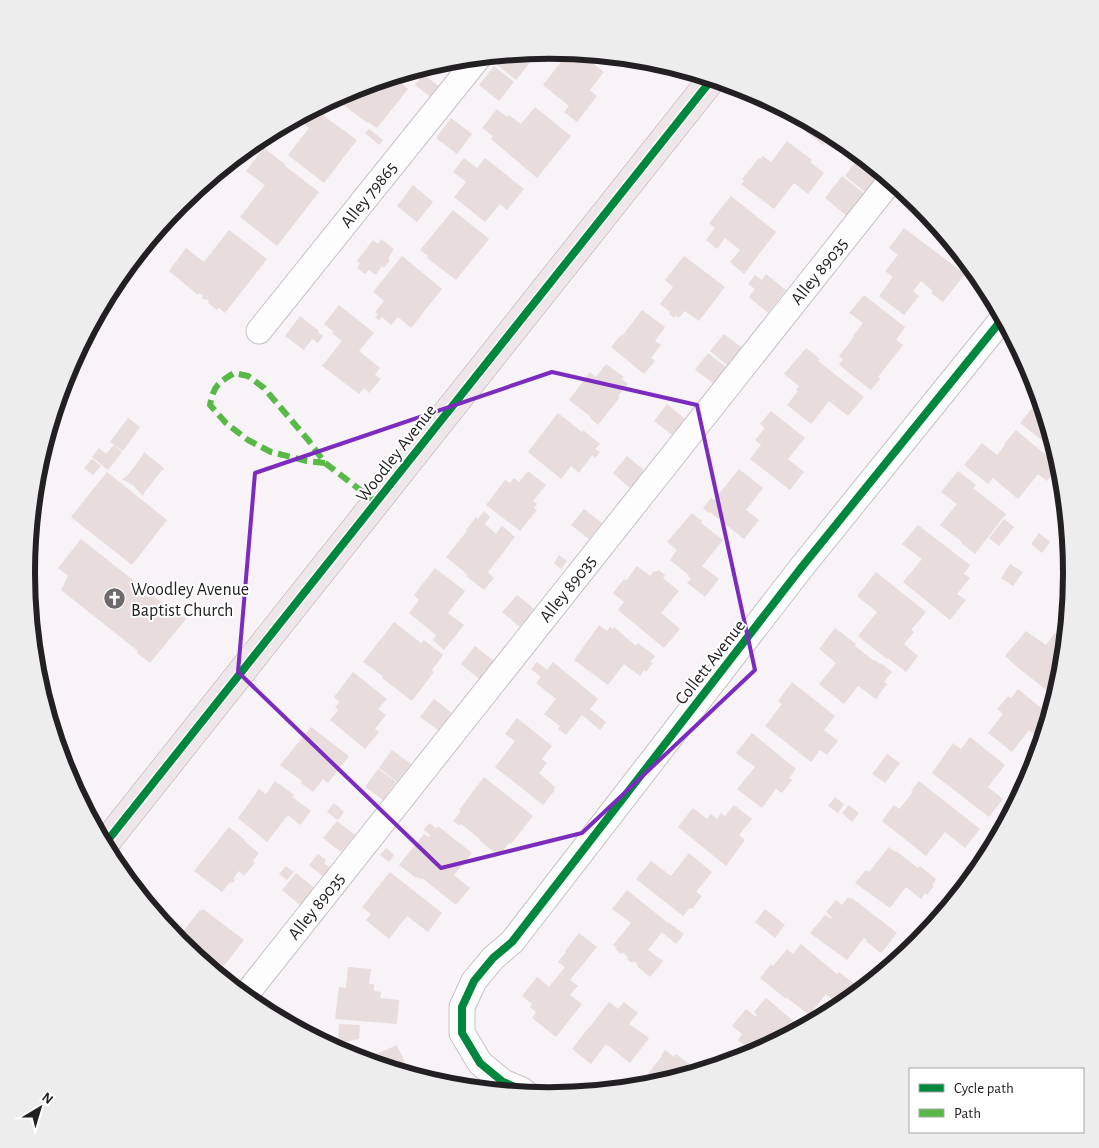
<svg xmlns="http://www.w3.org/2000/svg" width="1099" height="1148" viewBox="0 0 1099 1148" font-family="'Alegreya Sans',sans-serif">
	<rect width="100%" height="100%" fill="#f7f3f7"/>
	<path fill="#e8dcdc" d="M524 53 532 60 516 80 495 63 502 55Z
		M568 53 581 54 604 72 590 90 597 96 577 122 564 112 569 106 543 85Z
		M494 66 514 82 499 101 479 85Z
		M423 74 441 88 433 99 415 85Z
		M394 77 408 89 377 128 368 122 367 123 335 98 350 90Z
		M322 105 328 110 324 116 357 140 324 183 288 155 309 128 297 119Z
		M535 107 571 136 537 178 491 139 493 136 482 128 497 109 507 117 509 115 521 124Z
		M451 118 472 134 457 154 436 138Z
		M803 119 832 134 823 145 797 125Z
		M369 129 383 140 379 145 365 133Z
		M787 141 812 160 810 162 824 173 808 194 794 183 774 209 741 184 744 181 742 179 759 158 760 159 763 156 771 162Z
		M264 148 286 165 285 166 319 192 277 246 240 217 265 185 246 171Z
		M860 156 881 172 865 192 845 176Z
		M464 158 477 168 485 158 524 189 507 210 500 204 485 222 454 197 466 182 453 172Z
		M842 176 865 194 847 216 825 198Z
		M413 185 433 202 417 222 397 206Z
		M731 196 776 232 744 274 730 262 740 250 725 238 717 249 706 240 715 228 709 223Z
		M453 210 489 239 456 280 427 258 428 256 420 250Z
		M904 228 965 274 943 302 931 293 933 291 921 281 913 291 919 296 904 315 879 296 893 277 885 271 898 255 889 248Z
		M229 230 267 259 225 313 219 308 217 310 208 303 209 301 206 299 205 300 202 298 203 296 199 293 198 295 169 271 186 248 204 262Z
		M941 230 958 251H957L937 235Z
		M381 239 394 249 388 259 390 260 384 268 382 266 376 275 369 270 365 274 357 268 360 263 357 261 373 240 378 244Z
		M402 256 442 289 411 328 398 317 391 325 382 317 379 320 375 317 378 314 375 312 384 301 373 292Z
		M684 256 725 287 699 321 685 311 679 318 676 316 674 318 669 314 670 312 660 304 673 287 665 280Z
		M766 274 786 290 768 313 749 297 755 289 748 284 755 275 762 280Z
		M864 295 905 327 896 340 903 345 878 377 880 379 871 390 839 365 843 359 839 356 854 337 853 336 863 323 849 313Z
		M339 305 374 333 359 351 380 368 375 375 381 379 369 393 364 388 359 394 322 366 342 341 332 333 334 332 324 324Z
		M642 310 665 327 655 341 661 345 651 358 655 361 644 374 611 347 621 335 622 336Z
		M300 316 319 331 318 332 323 336 318 343 312 339 304 350 285 336Z
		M724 334 742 348 727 365 710 351Z
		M806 348 820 359 818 361 864 397 848 416 829 401 811 424 787 405 798 391 796 390 799 386 784 374Z
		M708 353 726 367 713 383 695 370Z
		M606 364 624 377 622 379 628 384 618 396 620 397 598 425 590 418 591 417 569 400 590 372 596 377Z
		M1033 374 1036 382 1040 397 1025 384Z
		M1041 402 1057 452 1020 423 1032 408 1035 410Z
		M667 404 685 419 672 435 654 421Z
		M771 411 805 438 788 459 804 472 790 490 750 459 761 445 755 440 765 428 760 424Z
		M558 413 582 432 583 430 600 444 595 449 600 452 595 458 592 455 579 473 571 466 561 479 528 452Z
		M128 418 140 427 123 451 110 442Z
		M1016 430 1047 456 1048 454 1060 464 1047 481 1038 474 1018 499 993 478 988 484 964 465 982 443 997 455 1005 445 1004 444Z
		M114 445 122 452 108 470 92 457 99 448 106 454Z
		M144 452 165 469 162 470 144 493 143 496 134 486 122 479 127 476 143 455Z
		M627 456 645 471 630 488 613 473Z
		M92 459 101 466 93 475 84 468Z
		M739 469 763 488 746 510 759 520 744 539 710 512 709 513 703 508 711 498 714 500Z
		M528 471 546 485 533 501 537 504 534 508 537 510 520 531 486 505 505 480 510 483 514 478 519 482Z
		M958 471 976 485 973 488 1006 514 975 554 961 543 962 542 940 525 957 504 941 492Z
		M107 472 167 520 132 565 71 517Z
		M584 509 602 523 589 539 571 525Z
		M484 511 490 517 485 524 496 534 502 526 515 537 488 572 494 578 484 590 466 576 468 575 446 557 467 531 466 530 476 517 478 519Z
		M692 513 702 521 701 523 723 540 702 566 719 579 705 597 687 583 691 579 688 576 689 575 670 560 677 550 667 542Z
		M1004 519 1014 527 999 546 989 538Z
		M918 525 970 565 964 574 970 578 957 594 966 600 950 620 903 582 922 559 902 544Z
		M1039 533 1050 542 1042 553 1031 544Z
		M1069 533V540L1071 552 1060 543Z
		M81 539 171 610 172 608 186 619 150 663 137 653 138 651 61 590 68 576 58 568Z
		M559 555 567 561 561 569 554 563Z
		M1010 564 1023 572 1013 586 1001 578Z
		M637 566 650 576 654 571 656 572 658 570 665 575 663 578 679 591 661 613 680 629 664 648 618 610 624 602 613 593 624 579 626 581Z
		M435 568 465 591 448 613 464 625 444 650 433 640 436 635 409 613 419 600 414 595Z
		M876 572 926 612 911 630 914 632 904 644 918 656 906 672 888 658 887 659 858 636 877 612 857 596Z
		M517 595 534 609 520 627 502 612Z
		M1070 604 1068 622 1067 628 1065 626 1066 625 1058 619Z
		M394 622 421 643 424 640 443 655 432 670 434 672 412 701 382 678 383 676 363 662Z
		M599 625 607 631 610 627 613 629 614 627 636 646 638 643 655 656 650 662 653 663 646 672 644 670 640 676 624 664 608 685 574 660Z
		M835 628 856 644 855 646 874 661 875 660 880 664 881 663 892 672 884 682 887 684 876 699 858 686 844 704 819 684 836 663 819 649Z
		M1026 631 1046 645 1055 633 1066 642 1063 676 1054 705 1051 702 1055 697 1016 666 1005 656Z
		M475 646 494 661 479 679 461 664Z
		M537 662 547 670 553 662 598 699 590 709 606 722 600 730 582 715 566 735 558 729 560 726 544 714 556 699 536 683 541 677 531 669Z
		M353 672 387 699 378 709 386 715 375 729 379 732 365 749 330 720 338 710 335 707 340 702 334 697Z
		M792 682 835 716 824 730 838 741 827 755 820 750 811 762 765 726 782 704 778 701Z
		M1018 689 1051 716 1043 741 1029 730 1012 752 988 733 1003 714 997 709 1008 696 1011 698Z
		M434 699 452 713 438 730 420 717Z
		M517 718 552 746 542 759 547 763 539 773 555 787 554 789 555 790 543 805 495 767 515 741 505 734Z
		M311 727 349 756 328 783 323 779 313 792 301 783 302 781 280 765Z
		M752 733 796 769 789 778 792 780 782 793 776 789 762 808 737 789 755 767 736 753Z
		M970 737 1005 765 988 787 1003 799 989 817 932 773 953 743 961 749Z
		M392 750 411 764 397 782 379 768Z
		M887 754 900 763 885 783 872 774Z
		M378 769 396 782 383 800 365 787Z
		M484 777 533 816 511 844 509 843 499 856 479 840 480 839 461 824 460 826 453 821 461 811 459 810Z
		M275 781 294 795 292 797 311 811 300 825 288 815 267 842 238 818 259 789 266 794Z
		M919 781 980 829 965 848 945 832 926 856 882 821 894 805 899 809 913 792 911 791Z
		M835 797 844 804 838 813 828 806Z
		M334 803 344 812 338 820 327 812Z
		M734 805 752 819 739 835 745 840 726 866 678 827 693 808 707 819 711 814 717 819 721 813 725 816Z
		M849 805 859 813 852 822 842 813Z
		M337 821 355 835 341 852 323 838Z
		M429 823 436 828 438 826 472 853 454 875 470 888 456 905 422 878 420 879 417 877 416 878 399 865 424 834 429 837 430 835 424 830Z
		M229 827 245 840 244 841 259 853 253 861 255 863 244 876 239 871 233 879 235 880 232 883 230 882 222 892 194 871Z
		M889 847 895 852 896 851 918 868 920 866 936 879 932 885 934 886 927 895 925 893 921 899 906 887 890 908 855 883 866 870 869 872Z
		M386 848 394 855 389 862 380 855Z
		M689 853 712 872 696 892 702 896 692 909 690 908 683 916 636 879 651 861 671 876Z
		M318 854 326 860 324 863 332 869 325 878 309 865Z
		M286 866 294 872 287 880 279 874Z
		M390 872 442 913 428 932 407 916 389 939 366 920 371 914 362 907Z
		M296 873 314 888 300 905 282 890Z
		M627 890 668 923V922L684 934 676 944 662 932 648 950 663 961 650 977 637 966 638 965 634 961 632 963 627 959 628 957 622 952 621 954 615 949 617 948 613 945 631 923 612 909Z
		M848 897 851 899 852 898 897 933 881 953 866 941 867 940 864 938 847 960 810 933 825 915 831 919 832 917 826 912 836 900 842 905Z
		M203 909 244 940 217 975 179 944 176 940 200 910 201 911Z
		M765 909 785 925 775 938 755 922Z
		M579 933 597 947 570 980 578 986 570 995 582 1004 556 1037 532 1018 536 1012 530 1007 532 1004 522 996 537 977 549 987 565 967 558 962 566 952 565 951Z
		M801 944 837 974 839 972 857 986 841 1006 826 994 809 1015 786 997V999L760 978 771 964 773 966 787 949 793 954Z
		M348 967 371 969 369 984H374V991L381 992 380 998 399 1000 397 1024 335 1019 339 987 346 988Z
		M766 998 798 1025 788 1037 756 1054 738 1040 742 1034 732 1026 746 1009 756 1017 757 1015 754 1012Z
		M609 1002 618 1009 624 1002 638 1013 629 1024 649 1038 630 1063 606 1044 591 1064 572 1049 589 1027H590Z
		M339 1024 360 1025 359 1039 338 1043Z
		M397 1045 407 1068 397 1072 360 1061Z
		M665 1050 674 1057 676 1054 689 1064 685 1070 691 1075 651 1087 634 1089 646 1074 647 1075 662 1056 661 1055Z"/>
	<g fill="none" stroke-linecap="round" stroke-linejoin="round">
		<defs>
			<g id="minor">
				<path id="s1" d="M259 331 478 58"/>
				<path id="s2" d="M244 997 891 180"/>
				<path d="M528 1095 522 1090 503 1082 480 1063 462 1033V1007L474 981 493 958 512 942 801 568 1003 318"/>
			</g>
			<path id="major" d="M104 845 712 79"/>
		</defs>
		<use href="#minor" stroke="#c5c2c6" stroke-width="27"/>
		<use href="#major" stroke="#b6a7ac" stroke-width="29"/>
		<use href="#minor" stroke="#fefdfe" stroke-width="25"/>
		<use href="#major" stroke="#eee6e9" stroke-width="28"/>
		<path stroke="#58b947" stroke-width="6" stroke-dasharray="12 6" stroke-linecap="butt" d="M325 463 307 461 271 452 248 440 226 423 210 405C214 385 217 384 234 373L248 376 264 388 309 441 325 463 376 502"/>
		<defs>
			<path id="cycleway" d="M104 845 712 79
				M528 1095 522 1090 503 1082 480 1063 462 1033V1007L474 981 493 958 512 942 801 568 1003 318"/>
		</defs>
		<use href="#cycleway" stroke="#fff" stroke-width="11"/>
		<use href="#cycleway" stroke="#00873e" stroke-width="8"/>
	</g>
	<path fill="none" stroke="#7b2cbf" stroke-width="4" stroke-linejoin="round" d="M552 372 697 405 755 670 582 833 441 868 238 672 255 473Z"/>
	<defs>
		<symbol id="church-disc" viewBox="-11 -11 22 22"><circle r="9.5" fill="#6d6a6d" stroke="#fff"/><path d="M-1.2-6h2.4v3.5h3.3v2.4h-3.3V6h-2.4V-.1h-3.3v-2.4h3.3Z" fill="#fff"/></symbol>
	</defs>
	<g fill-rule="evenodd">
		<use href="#church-disc" x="102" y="586" width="25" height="25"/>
	</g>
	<g text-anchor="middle" stroke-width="4" stroke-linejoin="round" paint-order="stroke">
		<g font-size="18" fill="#222022" stroke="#fff">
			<text dy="6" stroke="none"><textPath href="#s1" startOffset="175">Alley 79865</textPath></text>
			<text dy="6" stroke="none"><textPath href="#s2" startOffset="926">Alley 89035</textPath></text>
			<text transform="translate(396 453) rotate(-52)" y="6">Woodley Avenue</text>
			<text dy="6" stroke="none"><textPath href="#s2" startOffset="521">Alley 89035</textPath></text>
			<text transform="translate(710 662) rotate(-52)" y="6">Collett Avenue</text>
			<text dy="6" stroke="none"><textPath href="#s2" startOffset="116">Alley 89035</textPath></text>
		</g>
		<g font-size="18" fill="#222022" stroke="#fff" text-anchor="start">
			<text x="131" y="595">Woodley Avenue<tspan x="131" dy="21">Baptist Church</tspan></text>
		</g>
	</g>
	<path d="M0 0H1099V1148H0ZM35 573a514 514 0 1 1 1028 0a514 514 0 1 1-1028 0Z" fill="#ededed" fill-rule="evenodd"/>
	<path fill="none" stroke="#222022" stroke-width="6" d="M35 573a514 514 0 1 1 1028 0a514 514 0 1 1-1028 0Z"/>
	<rect x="909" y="1068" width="175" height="65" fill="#ffffff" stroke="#a7a6a7"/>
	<rect x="919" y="1084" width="25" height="8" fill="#00873e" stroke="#a7a6a7"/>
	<text x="954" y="1093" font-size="15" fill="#222022">Cycle path</text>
	<rect x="919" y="1109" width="25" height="8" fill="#58b947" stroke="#a7a6a7"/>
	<text x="954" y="1118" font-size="15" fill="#222022">Path</text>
	<g transform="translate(40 1108) rotate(38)" stroke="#ffffff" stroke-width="4" paint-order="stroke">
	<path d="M0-4L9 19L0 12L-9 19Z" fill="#222022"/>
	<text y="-8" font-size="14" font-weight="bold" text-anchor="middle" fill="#222022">N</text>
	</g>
</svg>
